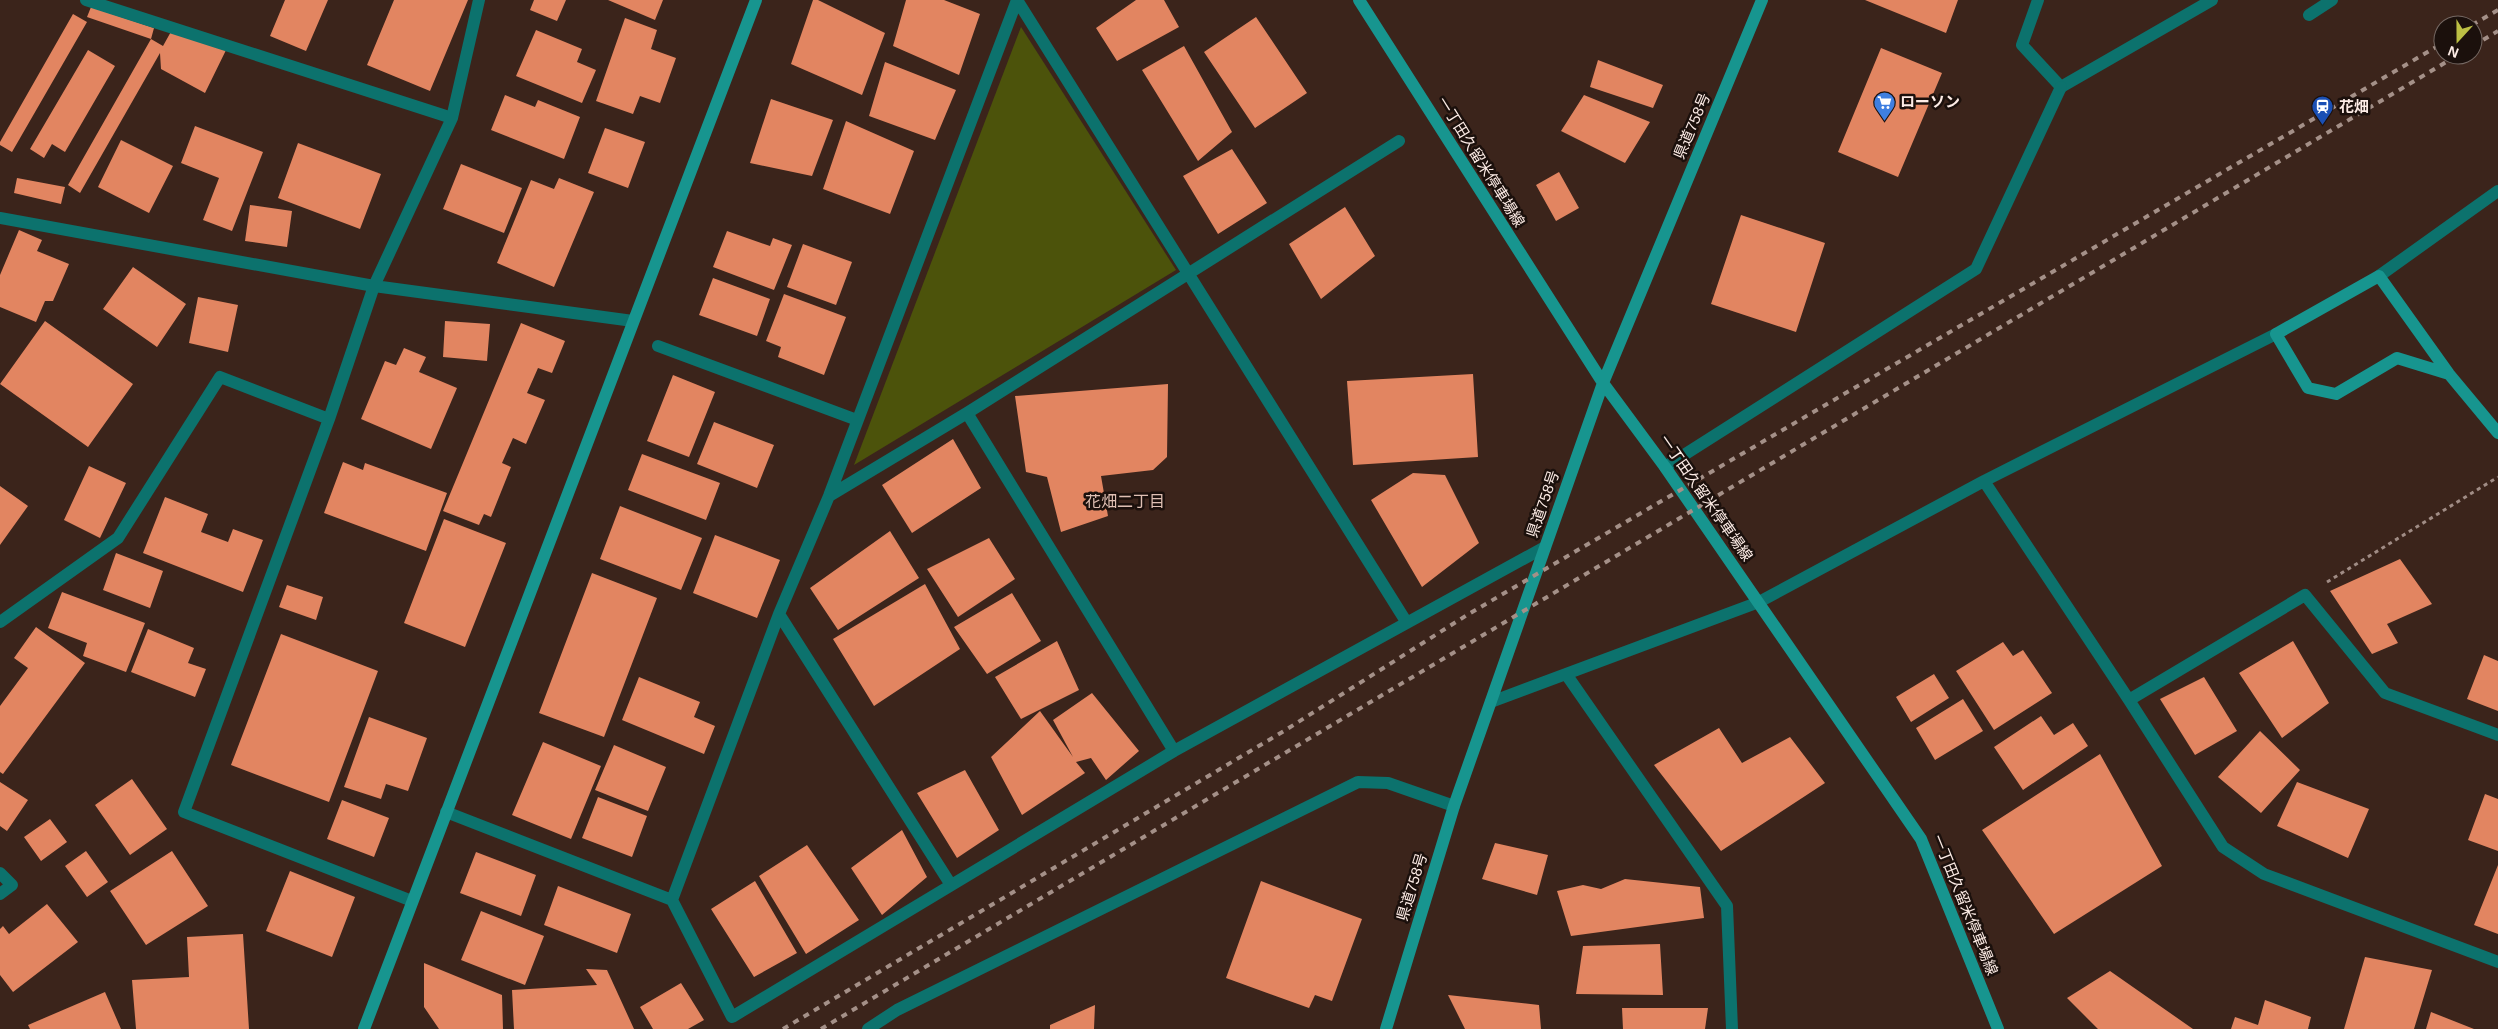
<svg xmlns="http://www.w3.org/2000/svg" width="2498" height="1029" viewBox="0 0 2498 1029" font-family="Arial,'Noto Sans JP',sans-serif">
	<rect width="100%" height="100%" fill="#3b241b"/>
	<path fill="#4c530b" d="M1021 27 1176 270 854 465Z"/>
	<path fill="#e28561" d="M285 0H328L306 51 270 36Z
		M394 0H468L430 91 367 65Z
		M534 0H566L557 21 530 10Z
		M608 0H663L655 20Z
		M813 0H818L885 33 862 95 791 64Z
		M906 0H944L980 14 959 75 893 46Z
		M1136 0H1164L1179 27 1117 61 1096 28Z
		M1865 0H1958L1946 33Z
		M91 7 154 28 151 39 87 17Z
		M73 14 87 22 12 152 0 145V142Z
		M1256 17 1307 93 1255 128 1204 52Z
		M625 18 657 30 651 49 676 58 660 103 640 96 633 114 596 101Z
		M173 28 228 46 205 93 161 69 160 53 80 193 68 185 151 39 163 46Z
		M536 30 582 49 577 62 596 70 582 103 516 76Z
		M1184 46 1232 132 1198 161 1142 70Z
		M1881 48 1942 73 1898 177 1838 152Z
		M88 50 115 66 65 152 52 144 44 158 30 149Z
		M1598 60 1663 85 1653 108 1590 87Z
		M885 62 956 90 935 140 869 116Z
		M505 95 535 107 538 100 580 117 564 159 491 130Z
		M1584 95 1650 122 1625 163 1561 131Z
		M771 99 833 120 812 176 750 163Z
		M846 121 914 151 890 214 823 189Z
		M195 126 263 152 232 231 203 220 219 178 181 163Z
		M605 128 645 142 628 188 588 173Z
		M121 140 173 166 149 213 98 187Z
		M298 143 381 174 360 229 278 198Z
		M1232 149 1267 203 1218 234 1183 176Z
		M461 164 522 188 504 233 443 209Z
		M1559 172 1579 208 1556 221 1536 185Z
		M17 178 65 187 61 204 14 193Z
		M559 178 594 192 554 287 497 263 531 180 554 189Z
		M250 205 292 211 287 247 245 241Z
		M1345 207 1375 256 1321 299 1289 244Z
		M1741 215 1825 243 1796 332 1711 304Z
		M19 230 42 240 37 251 69 264 53 301H45L36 322 0 307V275Z
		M727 231 770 246 773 238 792 245 774 290 713 267Z
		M803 244 852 262 836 305 787 287Z
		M133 267 186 304 157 347 103 309Z
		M713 278 770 299 757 336 699 315Z
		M784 294 846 317 824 375 778 357 781 347 766 341Z
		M198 297 238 305 228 352 189 343Z
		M45 321 133 384 88 447 0 384Z
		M445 321 490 324 487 361 443 357Z
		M521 323 565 341 552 373 538 368 527 393 545 400 526 444 513 438 502 463 511 467 491 517 484 514 479 525 443 511Z
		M404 348 426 357 419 372 457 388 431 449 361 419 385 361 396 365Z
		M1473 374 1478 457 1353 465 1347 381Z
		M673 375 715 392 689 457 647 441Z
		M1168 384 1167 457 1153 470 1101 476 1108 516 1061 532 1047 477 1026 472 1015 396Z
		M714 422 774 445 757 488 697 464Z
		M953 439 981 488 912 533 882 485Z
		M642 454 720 483 706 520 628 490Z
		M343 462 363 470 365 463 447 493 426 551 324 513Z
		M89 466 126 483 100 538 64 520Z
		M1413 473 1445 475 1479 543 1422 587 1371 500Z
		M0 486 28 506 0 545Z
		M165 497 208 514 201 532 228 542 233 529 263 540 243 592 143 553Z
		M620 506 702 538 681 590 600 559Z
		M444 519 506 543 465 647 404 623Z
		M890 531 919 578 838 630 810 588Z
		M715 535 780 560 757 618 693 593Z
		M989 538 1015 579 958 617 927 569Z
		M116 553 163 571 150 608 103 590Z
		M2400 559 2432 604 2387 624 2398 643 2372 654 2330 591Z
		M592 573 657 598 604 737 539 713Z
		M925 584 960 649 874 706 833 639Z
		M287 585 323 597 316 620 279 607Z
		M62 592 145 623 126 672 83 656 87 643 48 628Z
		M1012 593 1041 641 987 674 954 627Z
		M36 627 85 663 3 774 0 772V706L28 668 14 658Z
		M148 629 194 648 188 663 206 669 195 697 131 672Z
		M281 634 378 671 329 802 231 765Z
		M1057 641 1079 690 1021 719 995 677Z
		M2293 641 2329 703 2282 738 2239 673Z
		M2003 642 2013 656 2023 650 2052 693 1994 730 1956 671Z
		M2484 655 2498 661V711L2467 699Z
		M1934 674 1949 698 1911 722 1896 697Z
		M639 677 700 702 694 717 715 726 704 754 622 720Z
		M2204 677 2237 731 2195 755 2160 699Z
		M1092 693 1139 751 1106 780 1091 758 1076 762 1085 773 1022 815 991 757 1040 711 1073 757 1053 720Z
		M1963 699 1983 731 1935 760 1916 728Z
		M2041 716 2054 735 2073 723 2088 746 2023 790 1994 747Z
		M369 717 427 738 408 791 386 784 381 799 344 787Z
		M1719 728 1742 763 1790 737 1825 783 1721 851 1654 765Z
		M2260 731 2300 770 2261 813 2218 777Z
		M543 742 601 766 571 839 512 815Z
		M614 745 666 767 648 811 595 790Z
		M2100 754 2162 866 2054 934 1982 830Z
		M965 770 999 830 957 858 917 793Z
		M132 779 167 829 130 855 95 805Z
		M0 782 28 800 7 831 0 826Z
		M2297 782 2369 809 2348 858 2277 826Z
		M2485 794 2498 799V851L2468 840Z
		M598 797 647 816 632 857 582 838Z
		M342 800 389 818 374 857 327 839Z
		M50 819 67 842 41 861 24 837Z
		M902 830 927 877 882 915 851 868Z
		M1495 843 1548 855 1537 895 1482 879Z
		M807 845 859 920 806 954 759 876Z
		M86 851 108 882 87 897 65 866Z
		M172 851 208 906 146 945 110 891Z
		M476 852 536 875 521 916 460 893Z
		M2498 865V934L2474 925Z
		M290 871 355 897 332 957 266 931Z
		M1625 879 1700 887 1704 918 1571 936 1557 891 1583 885 1601 889Z
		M755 881 797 953 754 977 711 909Z
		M1261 881 1362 919 1332 1001 1315 995 1309 1008 1226 978Z
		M558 886 631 914 617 953 544 925Z
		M47 904 78 942 13 992 0 975V929L3 926 9 934Z
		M481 911 544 936 525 985 461 960Z
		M243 934 249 1029H136L132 980 189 977 187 937Z
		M1660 944 1663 995 1576 994 1583 946Z
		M2365 957 2432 970 2414 1029H2344Z
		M424 963 502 995 503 1029H439L424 1007Z
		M586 969 607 970 634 1029H514L512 990 597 985Z
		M2110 971 2193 1029H2098L2067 998Z
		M681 983 704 1020 688 1029H653L640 1007Z
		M105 992 121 1029H30L28 1025Z
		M1448 995 1539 1005 1541 1029H1465Z
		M2265 1000 2311 1017 2308 1029H2231L2235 1017 2258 1025Z
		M1095 1005 1094 1029H1050V1025Z
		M1622 1008H1708L1705 1029H1623Z
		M2431 1012 2474 1029H2426Z"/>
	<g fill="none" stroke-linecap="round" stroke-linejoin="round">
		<path stroke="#a08c85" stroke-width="3" stroke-dasharray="4 4" stroke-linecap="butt" d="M2327 582 2498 477"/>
		<path stroke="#0c726d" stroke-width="12" d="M2038 0 2022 45 2061 87 2212 0
			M0 873 12 885 0 894"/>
		<path stroke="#0c726d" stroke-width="12" d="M86 0 452 118
			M1017 0 1407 623
			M2309 15 2332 0
			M0 218 374 286 452 118 479 0
			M2379 276 2498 191
			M658 346 857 420
			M967 413 1174 751
			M1665 467 1976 269 2061 87
			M1984 481 2129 700 2223 847 2264 874 2498 962
			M829 496 967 413 1399 141
			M779 614 951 885
			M0 622 118 538 220 377 329 419
			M1566 674 1727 906 1732 1029
			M2129 700 2305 595 2385 693 2498 735
			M1491 702 1759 602 1984 481 2276 334
			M446 812 672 900 732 1017 1174 751 1545 547
			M672 900 779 614 829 496 1017 0
			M412 901 184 812 329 419 374 286 633 321
			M868 1029 897 1010 1358 782 1388 783 1454 806"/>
		<path stroke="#17958f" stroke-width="12" d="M1359 0 1603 383 1665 467 1921 839 1998 1029
			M2449 374 2397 358 2336 394 2308 388 2276 334 2379 276 2449 374 2498 433
			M364 1029 756 0
			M1386 1029 1454 806 1603 383 1762 0"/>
		<path stroke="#a49088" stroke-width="4" stroke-dasharray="6 6" stroke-linecap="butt" d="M2472 25 2498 10
			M2473 46 2498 31
			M783 1029 1284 731 1467 615 2443 43
			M821 1029 2458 55"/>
	</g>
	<defs>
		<symbol id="supermarket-pin" viewBox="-11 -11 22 30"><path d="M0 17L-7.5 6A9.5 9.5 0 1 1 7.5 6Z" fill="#3f7fe0" stroke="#1b100c"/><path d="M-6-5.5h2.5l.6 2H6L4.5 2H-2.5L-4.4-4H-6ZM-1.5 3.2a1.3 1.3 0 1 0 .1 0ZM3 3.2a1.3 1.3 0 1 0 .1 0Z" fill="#fff"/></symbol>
		<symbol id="station-pin" viewBox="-11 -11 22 30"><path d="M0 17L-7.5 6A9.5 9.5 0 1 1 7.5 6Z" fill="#1a4fb4" stroke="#1b100c"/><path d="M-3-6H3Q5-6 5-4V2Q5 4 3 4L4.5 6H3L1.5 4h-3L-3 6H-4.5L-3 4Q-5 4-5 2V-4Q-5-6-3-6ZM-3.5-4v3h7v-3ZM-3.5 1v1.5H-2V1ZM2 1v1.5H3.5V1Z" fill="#fff"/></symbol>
	</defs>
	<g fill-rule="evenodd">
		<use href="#supermarket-pin" x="1872" y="90" width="25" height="34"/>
		<use href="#station-pin" x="2310" y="94" width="25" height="34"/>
	</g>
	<g text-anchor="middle" stroke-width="5" stroke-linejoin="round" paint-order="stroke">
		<g font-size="15" font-weight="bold" fill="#fdece6" stroke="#1b100c" text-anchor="start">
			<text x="1900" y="107">ローソン</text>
			<text x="2339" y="112">花畑</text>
		</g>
		<g font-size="15" fill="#fdece6" stroke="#1b100c">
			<text transform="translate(1692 126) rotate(-67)" y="5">県道758号</text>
			<text transform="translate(1481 162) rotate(58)" y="5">一丁田久留米停車場線</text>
			<text transform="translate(1706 498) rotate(55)" y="5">一丁田久留米停車場線</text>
			<text transform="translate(1543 504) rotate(-71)" y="5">県道758号</text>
			<text transform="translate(1412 887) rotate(-73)" y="5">県道758号</text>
			<text transform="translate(1965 905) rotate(68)" y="5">一丁田久留米停車場線</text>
		</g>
		<g font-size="16" fill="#dfbfb3" stroke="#1b100c">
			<text x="1125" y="507">花畑二丁目</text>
		</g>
	</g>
	<g transform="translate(2458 40) rotate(201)"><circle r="24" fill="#1b100c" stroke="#756863"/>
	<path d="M0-4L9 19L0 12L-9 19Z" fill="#bcbf44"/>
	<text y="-8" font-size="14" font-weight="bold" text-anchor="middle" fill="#fdece6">N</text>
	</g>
</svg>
